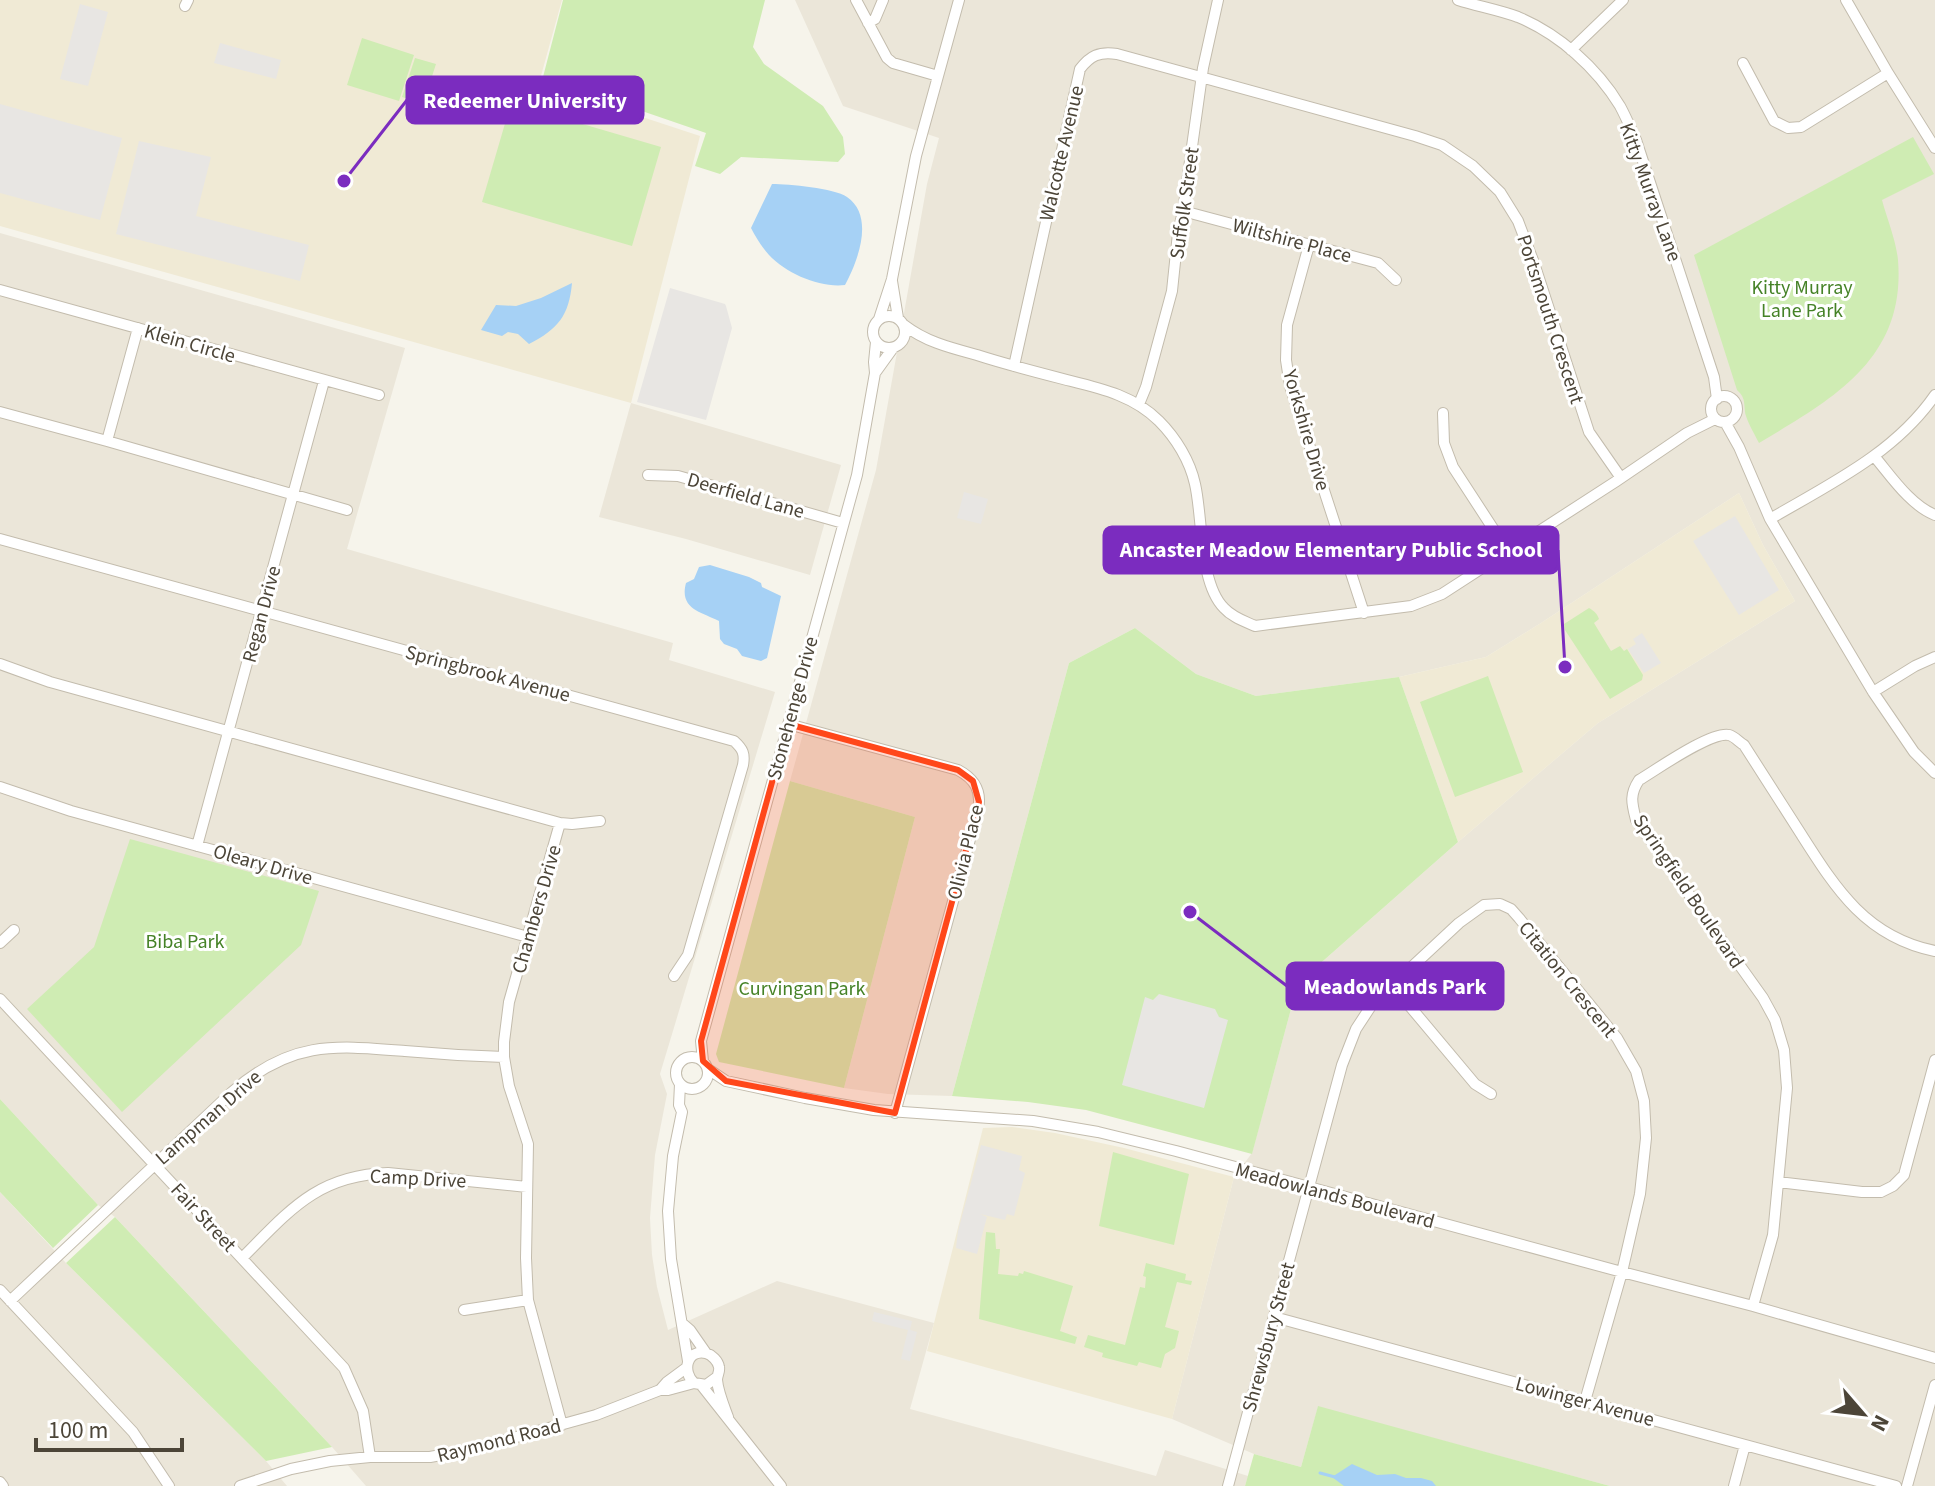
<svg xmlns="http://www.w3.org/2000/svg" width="1935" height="1486" viewBox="0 0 1935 1486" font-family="'Source Sans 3',sans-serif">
	<rect width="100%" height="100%" fill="#f6f4eb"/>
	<path fill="#ebe6d9" d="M795 0H1935V1486H1610L1318 1407 1301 1467 1254 1454 1172 1419 1234 1177 1252 1153 1298 983 1458 842 1598 723 1795 601 1763 545 1739 493 1541 623 1486 657 1399 677 1256 696 1196 674 1135 628 1069 663 952 1096 888 1094 844 1088 915 817 790 781 876 470 927 184 939 138 843 106Z
		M0 233 405 348 347 549 673 643 669 660 775 692 660 1074 667 1094 655 1155 650 1218 652 1255 657 1287 668 1330 777 1281 934 1323 910 1409 1156 1476 1165 1450 1248 1476 1245 1486H366L332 1447 115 1217 98 1205 0 1099Z
		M631 403 841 465 810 575 686 539 599 517Z
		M0 1192 66 1263 266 1461 287 1486H0Z"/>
	<path fill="#f0ead5" d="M0 0H562L539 83 700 136 631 403 0 226Z
		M1739 493 1763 545 1795 601 1598 723 1458 842 1399 677 1486 657 1541 623Z
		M1012 1127 1055 1133 1124 1148 1234 1177 1172 1419 927 1351 983 1128Z"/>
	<path fill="#cfecb3" d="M563 0H765L753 47 764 64 823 106 843 137 845 154 838 162 741 157 720 174 695 166 706 133 543 77Z
		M362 38 414 55 399 101 347 85Z
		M415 58 436 64 423 104 402 97Z
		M511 103 661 147 632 246 482 202Z
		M1913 137 1934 174 1882 200C1887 219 1896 240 1898 260 1906 359 1833 399 1759 443 1755 435 1749 425 1746 416 1743 405 1747 399 1737 390L1694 255Z
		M1589 608C1594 611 1597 613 1599 619L1594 623 1611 651 1620 646 1624 651 1627 649 1643 675 1642 680 1610 699 1565 630 1564 624Z
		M1135 628 1196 674 1256 696 1399 677 1458 842 1298 983 1252 1154 1086 1110 1028 1102 952 1096 1069 663Z
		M1488 676 1523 772 1455 797 1420 702Z
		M790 781 915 817 844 1088 719 1062 716 1054Z
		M130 839 319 891 301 945 122 1112 27 1009 94 947Z
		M0 1099 98 1205 53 1248 0 1192Z
		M1113 1152 1189 1174 1174 1245 1099 1226Z
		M115 1217 332 1447 266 1461 66 1263Z
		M986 1232 995 1233 996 1249H1000L998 1274 1018 1276 1019 1273 1023 1274 1024 1271 1073 1286 1060 1331 1077 1337 1075 1344 979 1319Z
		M1146 1263 1186 1274 1185 1280 1192 1281 1191 1285 1177 1282 1165 1327 1179 1331 1175 1348 1165 1354 1161 1368 1139 1362 1137 1366 1102 1357 1103 1353 1084 1347 1088 1335 1125 1345 1140 1287 1145 1288 1146 1277 1143 1276Z
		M1318 1406 1610 1486H1245L1254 1454 1301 1467Z"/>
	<path fill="#e8e6e3" d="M80 4 108 12 88 86 60 79Z
		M220 43 281 60 276 79 214 63Z
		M0 104 122 138 100 220 0 193Z
		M139 141 211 157 196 216 309 245 300 281 116 234Z
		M670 288 725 304 726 306 732 328 706 420 637 402Z
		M964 492 988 499 981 524 957 518Z
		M1735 516 1779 590 1739 615 1693 541Z
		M1642 633 1661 663 1644 673 1628 649 1636 644 1633 639Z
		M1159 994 1215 1009 1219 1017 1228 1020 1204 1108 1122 1085 1145 997 1153 1000Z
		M981 1145 1022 1156 1019 1170 1025 1173 1014 1216 1007 1214 1005 1220 980 1214 987 1217 977 1254 956 1248 958 1231Z
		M874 1312 912 1321 910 1330 917 1332 910 1361 901 1359 908 1330 872 1321Z"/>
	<path fill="#a6d1f5" d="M772 184C789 184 834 188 847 197 875 216 858 261 845 285 820 288 787 274 769 255 762 247 756 238 751 228Z
		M572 283C569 316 558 329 529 344L518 334 508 332 502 336 481 330 496 305 516 306 541 298Z
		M710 565 749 577 761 583 762 587 781 596 767 658 761 661 742 656 737 649 724 644 720 639 719 621C701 612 679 609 686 583L694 579 699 567Z
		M1352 1464 1377 1475 1395 1474 1406 1478H1421L1432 1481 1436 1486H1344L1332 1477Z"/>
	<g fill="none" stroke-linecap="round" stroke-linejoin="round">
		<path stroke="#a6d1f5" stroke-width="3" d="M1320 1473 1335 1477"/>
		<defs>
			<path id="minor" d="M856 0 887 58 893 63 938 76
				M1458 0C1477 6 1499 10 1518 17 1559 34 1597 68 1620 106 1626 117 1631 129 1636 140L1714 377 1717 399
				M1846 0 1888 73 1935 148
				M185 6 188 0
				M868 23 875 19 883 0
				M1571 50 1623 0
				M1743 63 1774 121 1788 128 1801 127 1888 73
				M1183 211 1378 263 1396 280
				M1309 245 1287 325 1286 360 1290 386 1364 613
				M892 281 898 318
				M0 290 379 395
				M873 332a16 16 0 1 1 32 0a16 16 0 1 1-32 0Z
				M879 319 892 279 916 156 959 0
				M904 325C926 342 951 348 977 355 1008 365 1040 373 1071 381 1104 389 1135 397 1159 421 1176 438 1190 461 1195 484 1203 518 1199 583 1224 608 1232 617 1244 621 1255 626L1411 606 1442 594 1615 482 1687 433 1715 419
				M1014 366 1080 69C1090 56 1099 51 1117 54L1415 136 1442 145 1473 166 1500 192 1518 221 1534 263 1589 432 1621 478
				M875 373 893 348
				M1711 409a13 13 0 1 1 26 0a13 13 0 1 1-26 0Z
				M1139 404 1146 387 1172 291 1178 233 1183 211 1203 68 1218 0
				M0 412 107 441 347 510
				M1443 413 1444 443 1453 467 1507 550
				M1725 422 1739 447 1770 519 1873 692 1914 752 1935 773
				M107 441 138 328
				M1874 456C1891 476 1910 505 1935 515
				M648 475 678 476 843 523
				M1770 519C1830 484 1895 453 1935 395
				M0 539 734 741C743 749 745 754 743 765L688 955 674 976
				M0 664 50 682 560 823 572 824 600 821
				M1873 692 1915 666 1935 657
				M788 724 958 770C975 779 982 791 978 810L895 1113
				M0 787 71 811 528 937
				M560 823 509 1002 504 1042V1057L509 1086 528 1144 526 1258 528 1300 562 1425
				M197 846 324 381
				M0 943 14 930
				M1392 985 1475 1084 1491 1094
				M0 999 344 1368 363 1411 370 1457
				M676 1073a16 16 0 1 1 32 0a16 16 0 1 1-32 0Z
				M703 1061 701 1041 857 475 875 373 874 362 876 342
				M708 1069 726 1081 805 1098 874 1110 1033 1121 1098 1132 1176 1151 1622 1272 1753 1306 1935 1358
				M680 1084 679 1105 682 1112 673 1156 668 1211 671 1259 688 1361
				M1778 1182 1862 1192H1881L1893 1186 1904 1175 1935 1060
				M242 1258C289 1211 317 1175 388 1173L527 1187
				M0 1290 133 1432 169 1486
				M10 1301 232 1092C291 1041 332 1045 405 1051 438 1054 471 1056 504 1057
				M1753 1306 1773 1235 1787 1088 1784 1050 1775 1020 1763 998 1636 820C1632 804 1629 795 1639 780 1656 770 1711 731 1729 735 1734 736 1739 742 1744 745 1763 775 1782 804 1801 834 1836 889 1866 937 1935 951
				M464 1310 528 1300
				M1274 1317 1896 1486
				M683 1324 690 1330 706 1353
				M717 1377 706 1385 694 1383C682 1372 686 1349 706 1353 712 1355 718 1361 719 1367 720 1372 717 1375 717 1380 718 1392 724 1406 728 1417
				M702 1386 781 1486
				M660 1390 667 1382 686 1368
				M0 1482 3 1486
				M240 1486 291 1469 330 1461 370 1457H430L473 1449 596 1415 660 1390H668L694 1383
				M1228 1486 1342 1065 1356 1029 1373 1003 1459 923 1484 905 1500 904 1511 909 1519 918 1617 1038 1636 1071 1644 1101 1646 1138 1640 1194 1622 1272 1585 1401
				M1734 1486 1745 1445
				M1907 1486 1935 1385"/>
		</defs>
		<use href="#minor" stroke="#c3bcad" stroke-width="12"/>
		<use href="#minor" stroke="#fff" stroke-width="10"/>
	</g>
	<path fill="#ff471a" fill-opacity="0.2" stroke="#ff471a" stroke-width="6" stroke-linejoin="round" d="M788 724 958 770 973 781 979 802 895 1113 726 1081 703 1061 701 1041Z"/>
	<g text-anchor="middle" stroke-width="6" stroke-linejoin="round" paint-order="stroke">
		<g font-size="20" fill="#4c4538" stroke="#fff">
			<text transform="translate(1061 153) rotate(-77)" y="7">Walcotte Avenue</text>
			<text transform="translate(1651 192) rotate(70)" y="7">Kitty Murray Lane</text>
			<text transform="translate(1184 203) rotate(-82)" y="7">Suffolk Street</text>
			<text transform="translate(1292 240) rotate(15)" y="7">Wiltshire Place</text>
			<text transform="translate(1551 319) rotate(72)" y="7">Portsmouth Crescent</text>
			<text transform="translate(190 343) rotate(16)" y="7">Klein Circle</text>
			<text transform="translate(1307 430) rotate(74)" y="7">Yorkshire Drive</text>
			<text transform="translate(746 495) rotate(16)" y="7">Deerfield Lane</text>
			<text transform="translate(261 614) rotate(-75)" y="7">Regan Drive</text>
			<text transform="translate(488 673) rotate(15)" y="7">Springbrook Avenue</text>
			<text transform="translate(792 708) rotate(-75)" y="7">Stonehenge Drive</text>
			<text transform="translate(965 852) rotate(-76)" y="7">Olivia Place</text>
			<text transform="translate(263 864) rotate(16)" y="7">Oleary Drive</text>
			<text transform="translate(1689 891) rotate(56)" y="7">Springfield Boulevard</text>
			<text transform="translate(536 909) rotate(-74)" y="7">Chambers Drive</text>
			<text transform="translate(1568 979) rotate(51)" y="7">Citation Crescent</text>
			<text transform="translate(208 1117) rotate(-41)" y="7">Lampman Drive</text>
			<text transform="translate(418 1178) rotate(3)" y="7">Camp Drive</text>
			<text transform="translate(1335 1195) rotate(15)" y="7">Meadowlands Boulevard</text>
			<text transform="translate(204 1217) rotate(47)" y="7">Fair Street</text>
			<text transform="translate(1268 1337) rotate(-75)" y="7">Shrewsbury Street</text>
			<text transform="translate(1585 1401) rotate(15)" y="7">Lowinger Avenue</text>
			<text transform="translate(499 1440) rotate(-14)" y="7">Raymond Road</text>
		</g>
		<g font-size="20" fill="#458227" stroke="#fff">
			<text x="1802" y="294">Kitty Murray<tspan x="1802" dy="23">Lane Park</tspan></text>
			<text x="185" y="948">Biba Park</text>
			<text x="802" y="995">Curvingan Park</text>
		</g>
	</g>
	<path fill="none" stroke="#7b2cbf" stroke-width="3" d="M344 181L407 100M1565 667L1558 550M1190 912L1287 986"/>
	<g fill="#7b2cbf" stroke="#fff" stroke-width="3">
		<circle cx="344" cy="181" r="8"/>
		<circle cx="1565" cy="667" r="8"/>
		<circle cx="1190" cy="912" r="8"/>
	</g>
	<g fill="#7b2cbf" stroke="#7b2cbf" stroke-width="3">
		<rect x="407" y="77" width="236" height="46" rx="8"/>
		<rect x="1104" y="527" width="454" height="46" rx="8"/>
		<rect x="1287" y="963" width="216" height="46" rx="8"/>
	</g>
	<g font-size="22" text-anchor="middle" font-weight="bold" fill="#fff">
		<text x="525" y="108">Redeemer University</text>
		<text x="1331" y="557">Ancaster Meadow Elementary Public School</text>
		<text x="1395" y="994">Meadowlands Park</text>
	</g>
	<g transform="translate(1863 1414) rotate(118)" stroke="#ffffff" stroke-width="6" paint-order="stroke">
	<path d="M0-6L14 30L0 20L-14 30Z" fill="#4c4538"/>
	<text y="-12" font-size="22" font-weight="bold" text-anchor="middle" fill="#4c4538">N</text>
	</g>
	<path d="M36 1438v12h146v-12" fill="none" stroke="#4c4538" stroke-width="4"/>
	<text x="48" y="1438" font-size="24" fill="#4c4538" stroke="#ffffff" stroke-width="6" paint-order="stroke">100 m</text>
</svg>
